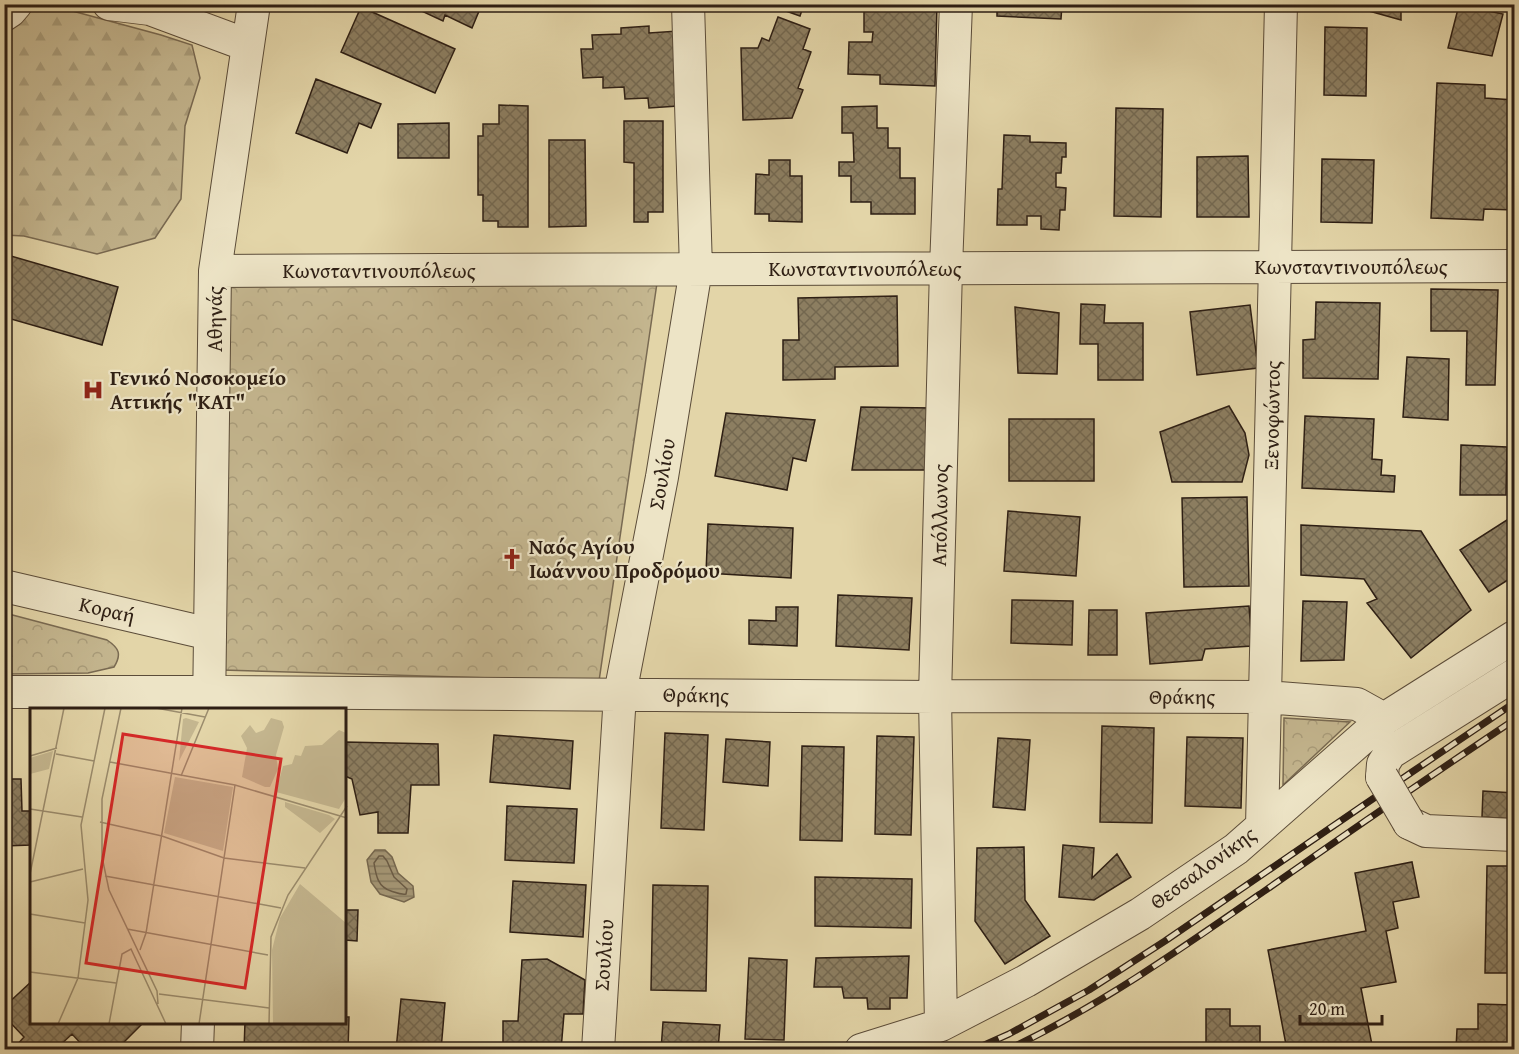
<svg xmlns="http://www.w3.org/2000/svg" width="1519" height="1054" viewBox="0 0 1519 1054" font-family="'Gentium Book Plus',serif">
	<defs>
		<pattern id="forest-firs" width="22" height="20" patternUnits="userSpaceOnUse" patternTransform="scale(1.5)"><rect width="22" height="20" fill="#c4b68f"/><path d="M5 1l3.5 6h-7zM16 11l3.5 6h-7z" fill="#a99c7a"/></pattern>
		<pattern id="park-crowns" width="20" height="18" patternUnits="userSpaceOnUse" patternTransform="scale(1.5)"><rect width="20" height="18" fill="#c4b68f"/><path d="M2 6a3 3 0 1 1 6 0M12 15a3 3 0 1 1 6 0" fill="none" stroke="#a99c7a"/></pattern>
		<pattern id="water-rules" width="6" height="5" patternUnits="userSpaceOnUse" patternTransform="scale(1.5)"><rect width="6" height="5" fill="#a59776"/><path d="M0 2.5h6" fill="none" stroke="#877b60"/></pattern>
		<pattern id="building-cross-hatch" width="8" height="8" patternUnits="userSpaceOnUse" patternTransform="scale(1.5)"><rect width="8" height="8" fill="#8c7e61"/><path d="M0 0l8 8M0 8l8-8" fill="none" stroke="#73674f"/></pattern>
	</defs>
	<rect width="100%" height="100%" fill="#e3d5a8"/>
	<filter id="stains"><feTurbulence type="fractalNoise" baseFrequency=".00333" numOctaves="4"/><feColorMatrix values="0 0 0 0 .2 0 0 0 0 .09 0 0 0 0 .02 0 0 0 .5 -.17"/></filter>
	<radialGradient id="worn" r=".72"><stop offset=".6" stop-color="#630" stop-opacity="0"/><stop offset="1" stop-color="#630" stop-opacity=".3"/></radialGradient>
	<path fill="url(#forest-firs)" stroke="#796a52" stroke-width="1.5" d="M65 9 161 35 192 45 200 78 185 126 181 199 155 238 97 254 24 236 5 235 4 22 19 11Z"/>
	<path fill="url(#park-crowns)" stroke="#796a52" stroke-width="1.5" d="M657 283 599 681 222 670 230 285Z
		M5 613 107 640C119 648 122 654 114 667L88 673 5 674Z
		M1284 718 1350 722 1283 785Z"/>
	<path fill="url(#water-rules)" stroke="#75674f" stroke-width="1.5" d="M375 850H385L392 857 398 873 413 886 414 897 404 902 380 894 371 882 367 860Z"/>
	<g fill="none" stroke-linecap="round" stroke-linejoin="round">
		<path stroke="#6a5b45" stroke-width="1.5" d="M379 856H383L387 861 394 877 407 889 406 894C401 895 397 893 391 891 378 887 376 876 374 863Z"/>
	</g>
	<path fill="url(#building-cross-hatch)" stroke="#2e1f14" stroke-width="1.5" d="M417 4H482L472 28 445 15 443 21 415 8Z
		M766 4H804L800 16Z
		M864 4H937L935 86 880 84V75L848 74 849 42H872L873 32H864Z
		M997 4H1062L1061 19 997 16Z
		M1344 4H1401V20Z
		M1459 5 1503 14 1492 56 1448 48Z
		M361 7 455 49 435 93 341 52Z
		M778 17 810 29 803 49 811 52 798 88 803 90 792 118 743 120 741 48H758L762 38 769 41Z
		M649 26V33L678 31V106L649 108 648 98 625 99 624 87 603 88V77L583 78 581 49H593L592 35 621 34V28Z
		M1325 27 1367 28 1366 96 1324 95Z
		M316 79 381 104 371 128 359 123 347 153 296 133Z
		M1437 83 1485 85V98L1514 100V210L1484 209 1483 220 1431 218Z
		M499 105 528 106V227H498V221H483V195H478V136H483V124H499Z
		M877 106V128H888V148H900V178H915V214H871V202H851V176H839V162H854L853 133H842V107Z
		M1116 108 1163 109 1161 217 1114 216Z
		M624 121H663V212H648V222H634V163L624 162Z
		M449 123V158H398V124Z
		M1004 135 1030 136V142L1066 143V157H1062L1061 173H1056V187L1066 188 1065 210H1060L1059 230 1041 229V216H1027V225H997L998 189H1002Z
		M549 140H585L586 226 549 227Z
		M1248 156 1249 217H1197V157Z
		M1322 159 1374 160 1372 223 1321 222Z
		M769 160H790V176H802V222L769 221V214H755L756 174 769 175Z
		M4 254 118 287 102 345 4 317Z
		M1431 289 1498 290 1495 385H1466L1467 331H1431Z
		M897 296 898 366 835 367V379L783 380V340H799L798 298Z
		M1316 302 1380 303 1378 379 1303 378V340L1315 339Z
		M1081 304 1105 305 1104 323H1143V380H1098V344H1080Z
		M1250 305 1258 368 1197 375 1190 312Z
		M1015 307 1059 313 1057 374 1018 373Z
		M1407 357 1449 359 1448 420 1403 417Z
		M1229 406 1245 433 1249 455 1242 482H1172L1160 432Z
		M861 407 933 408 932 470H852Z
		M726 413 815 420 806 461 793 458 787 490 715 476Z
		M1305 416 1374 419 1372 459 1382 460 1381 475 1395 476 1394 492 1302 488Z
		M1009 419H1094V481H1009Z
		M1461 445 1507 447 1506 495H1460Z
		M1247 497 1249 586 1184 587 1182 498Z
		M1008 511 1080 517 1076 576 1004 571Z
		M1510 518H1514V576L1489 592 1460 550Z
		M708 524 793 528 791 578 706 573Z
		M1301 525 1421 531 1471 610 1411 658 1367 603 1377 599 1364 579 1301 575Z
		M838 595 912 598 909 650 836 646Z
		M1012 600 1073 601 1072 645 1011 643Z
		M1303 601 1347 602 1344 660 1301 661Z
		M1249 606 1252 646 1205 649 1202 660 1150 664 1146 613Z
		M776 607H798L797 646 749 644V620L776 621Z
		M1089 610H1117V655H1088Z
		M1102 726 1154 728 1152 823 1100 822Z
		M665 733 708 735 704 830 661 828Z
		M494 735 573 741 570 789 490 782Z
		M877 736 914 737 911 835 875 834Z
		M1187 737 1243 738 1241 808 1185 806Z
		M998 738 1030 740 1025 810 993 807Z
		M726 739 770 742 768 786 723 782Z
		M345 742 438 744 439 785H411L408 833H378V812L360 815 352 779 345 776Z
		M802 746 844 747 842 841 800 840Z
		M4 779H21L22 811H31V845L4 846Z
		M1483 791 1514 793V819L1482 817Z
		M507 806 577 809 574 863 505 860Z
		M1063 845 1094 848 1092 878 1117 854 1131 877 1094 900 1059 897Z
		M1024 847 1025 900 1050 936 1005 964 975 921 977 848Z
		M1412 862 1419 897 1393 902 1398 928 1386 931 1396 982 1361 988 1373 1050H1287L1268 950 1366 931 1355 873Z
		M1487 866H1514V973H1485Z
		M815 877 912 879 911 928 815 926Z
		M513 881 586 885 583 937 510 932Z
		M653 885 708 886 706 991 651 990Z
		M345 910H358L357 941 345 940Z
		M909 956 907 998H890V1009H868L867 998H844L842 987H814L816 958Z
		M749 958 787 960 784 1040 745 1039Z
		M547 959 585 980 583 1014H564L561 1050H503V1021H518L522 960Z
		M32 981V1022H144L116 1050H87L72 1034 55 1050H19L16 1046 24 1037 4 1016V1007Z
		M401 999 445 1003 441 1050H396Z
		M1478 1004 1514 1005V1050L1456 1049 1457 1029H1478Z
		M1206 1009H1230V1026H1260V1047H1229V1050H1206Z
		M345 1017H349L348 1050H244L245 1022H345Z
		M663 1022 720 1025 718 1050H661Z"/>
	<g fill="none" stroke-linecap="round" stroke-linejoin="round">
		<defs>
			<path id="minor" d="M109 4 150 9 247 45
				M4 15 10 11 16 4
				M215 271 1514 266
				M4 586 210 634
				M4 692H226L935 697 948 696 1265 697 1357 704 1384 719
				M209 709 215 271 254 4
				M1382 777 1383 764 1390 753 1514 675
				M1409 823 1426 831 1514 835
				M1262 826 1281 4
				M941 1025 935 697 946 268 956 4
				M197 1050 198 1022
				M598 1050 620 694 662 477 696 269 688 4
				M861 1050 941 1025 1026 981 1140 914 1236 849 1384 719 1514 637"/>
		</defs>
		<use href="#minor" stroke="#5b4c39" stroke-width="34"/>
		<use href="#minor" stroke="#ede4c6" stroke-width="32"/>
		<defs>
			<path id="rail" d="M973 1050 1009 1034 1089 990 1165 941 1412 772 1514 703
				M1007 1050C1098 1007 1181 949 1263 892 1346 834 1430 776 1514 720"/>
		</defs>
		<use href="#rail" stroke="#2e1f14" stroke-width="7"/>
		<use href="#rail" stroke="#ede4c6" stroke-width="4.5" stroke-dasharray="14" stroke-linecap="butt"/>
		<defs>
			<path id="minor-bridge" d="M1382 777 1409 823"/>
		</defs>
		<use href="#minor-bridge" stroke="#5b4c39" stroke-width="34" stroke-linecap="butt"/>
		<use href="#minor-bridge" stroke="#ede4c6" stroke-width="32"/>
	</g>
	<defs>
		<symbol id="hospital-bare" viewBox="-9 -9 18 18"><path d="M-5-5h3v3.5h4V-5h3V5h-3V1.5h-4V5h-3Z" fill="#8f2418" stroke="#ede4c6" stroke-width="2.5" paint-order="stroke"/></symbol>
		<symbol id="church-bare" viewBox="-9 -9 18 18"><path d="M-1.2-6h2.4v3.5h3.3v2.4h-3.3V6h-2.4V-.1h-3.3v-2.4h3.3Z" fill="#8f2418" stroke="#ede4c6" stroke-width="2.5" paint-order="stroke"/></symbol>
	</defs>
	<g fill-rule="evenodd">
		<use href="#hospital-bare" x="78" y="375" width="30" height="30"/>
		<use href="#church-bare" x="497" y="544" width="30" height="30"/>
	</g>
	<g text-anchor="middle" stroke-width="4.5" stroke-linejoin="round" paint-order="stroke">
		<g font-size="21" fill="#2e1f14" stroke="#ede4c6">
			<text x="1351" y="274">Κωνσταντινουπόλεως</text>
			<text x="865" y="276">Κωνσταντινουπόλεως</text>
			<text x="379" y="278">Κωνσταντινουπόλεως</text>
			<text transform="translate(215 319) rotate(-90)" y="7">Αθηνάς</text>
			<text transform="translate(1272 415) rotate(-89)" y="7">Ξενοφώντος</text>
			<text transform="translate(662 474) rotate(-80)" y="7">Σουλίου</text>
			<text transform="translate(940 515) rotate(-89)" y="7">Απόλλωνος</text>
			<text transform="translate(107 610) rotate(13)" y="7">Κοραή</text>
			<text transform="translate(696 695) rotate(1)" y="7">Θράκης</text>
			<text x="1182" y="704">Θράκης</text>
			<text transform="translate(1203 868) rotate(-36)" y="7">Θεσσαλονίκης</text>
			<text transform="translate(604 955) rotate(-86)" y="7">Σουλίου</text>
		</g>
		<g font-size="21" font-weight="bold" fill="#2e1f14" stroke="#ede4c6" text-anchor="start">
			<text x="110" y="385">Γενικό Νοσοκομείο<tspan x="110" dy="24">Αττικής "ΚΑΤ"</tspan></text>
			<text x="529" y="554">Ναός Αγίου<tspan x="529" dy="24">Ιωάννου Προδρόμου</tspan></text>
		</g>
	</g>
	<g transform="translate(30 708)">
		<rect width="316" height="316" fill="#e3d5a8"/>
		<path d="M309 22 316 25 317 88 309 101 246 84 253 58 262 56 265 47 271 48 275 38 292 37ZM23 43 19 61 0 66V50Z" fill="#c4b68f"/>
		<path d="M241 10 252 13 254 19 246 47 248 61 240 79H235L212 69 217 40 211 28 220 17 226 25 234 22ZM255 94 299 107 305 111 290 125 255 99Z" fill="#c4b68f"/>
		<path d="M156 10 169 14 149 53 153 11ZM145 69 203 79 193 143 134 125ZM270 176 316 215V316H243L242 242 250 210Z" fill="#c4b68f"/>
		<path fill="none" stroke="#9b8c6d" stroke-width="1.5" d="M91 0 72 91V149L79 182 127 283 128 296M126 0 175 9M26 46 64 53M0 48 27 40M80 54 205 77 317 110M151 68 179 0M0 101 52 109M70 114 132 128 194 150 275 160M0 166 34 0M75 168 251 200M0 174 53 161M0 206 55 215M97 221 238 247M110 242 116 225 152 0M0 264 86 275M129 286 239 300M28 316 48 270 58 192 51 117 75 0M79 316 92 246 101 241 136 316M169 316 205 77M239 316 241 229 258 187 317 98"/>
		<path fill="#d62828" fill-opacity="0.15" stroke="#d62828" stroke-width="3" d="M93 26 251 51 215 280 56 255Z"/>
		<rect width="316" height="316" fill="none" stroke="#2e1f14" stroke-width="3"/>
	</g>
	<rect width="1519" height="1054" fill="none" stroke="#e3d5a8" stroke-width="24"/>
	<rect x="6" y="6" width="1507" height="1042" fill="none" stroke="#2e1f14" stroke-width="3"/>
	<rect x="12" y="12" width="1495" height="1030" fill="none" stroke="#2e1f14" stroke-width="1.5"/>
	<path d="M1300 1015v9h82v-9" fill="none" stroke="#2e1f14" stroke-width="3"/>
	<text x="1309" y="1015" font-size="18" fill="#2e1f14" stroke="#ede4c6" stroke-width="4.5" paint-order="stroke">20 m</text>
	<rect width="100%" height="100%" filter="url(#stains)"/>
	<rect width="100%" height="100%" fill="url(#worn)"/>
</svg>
